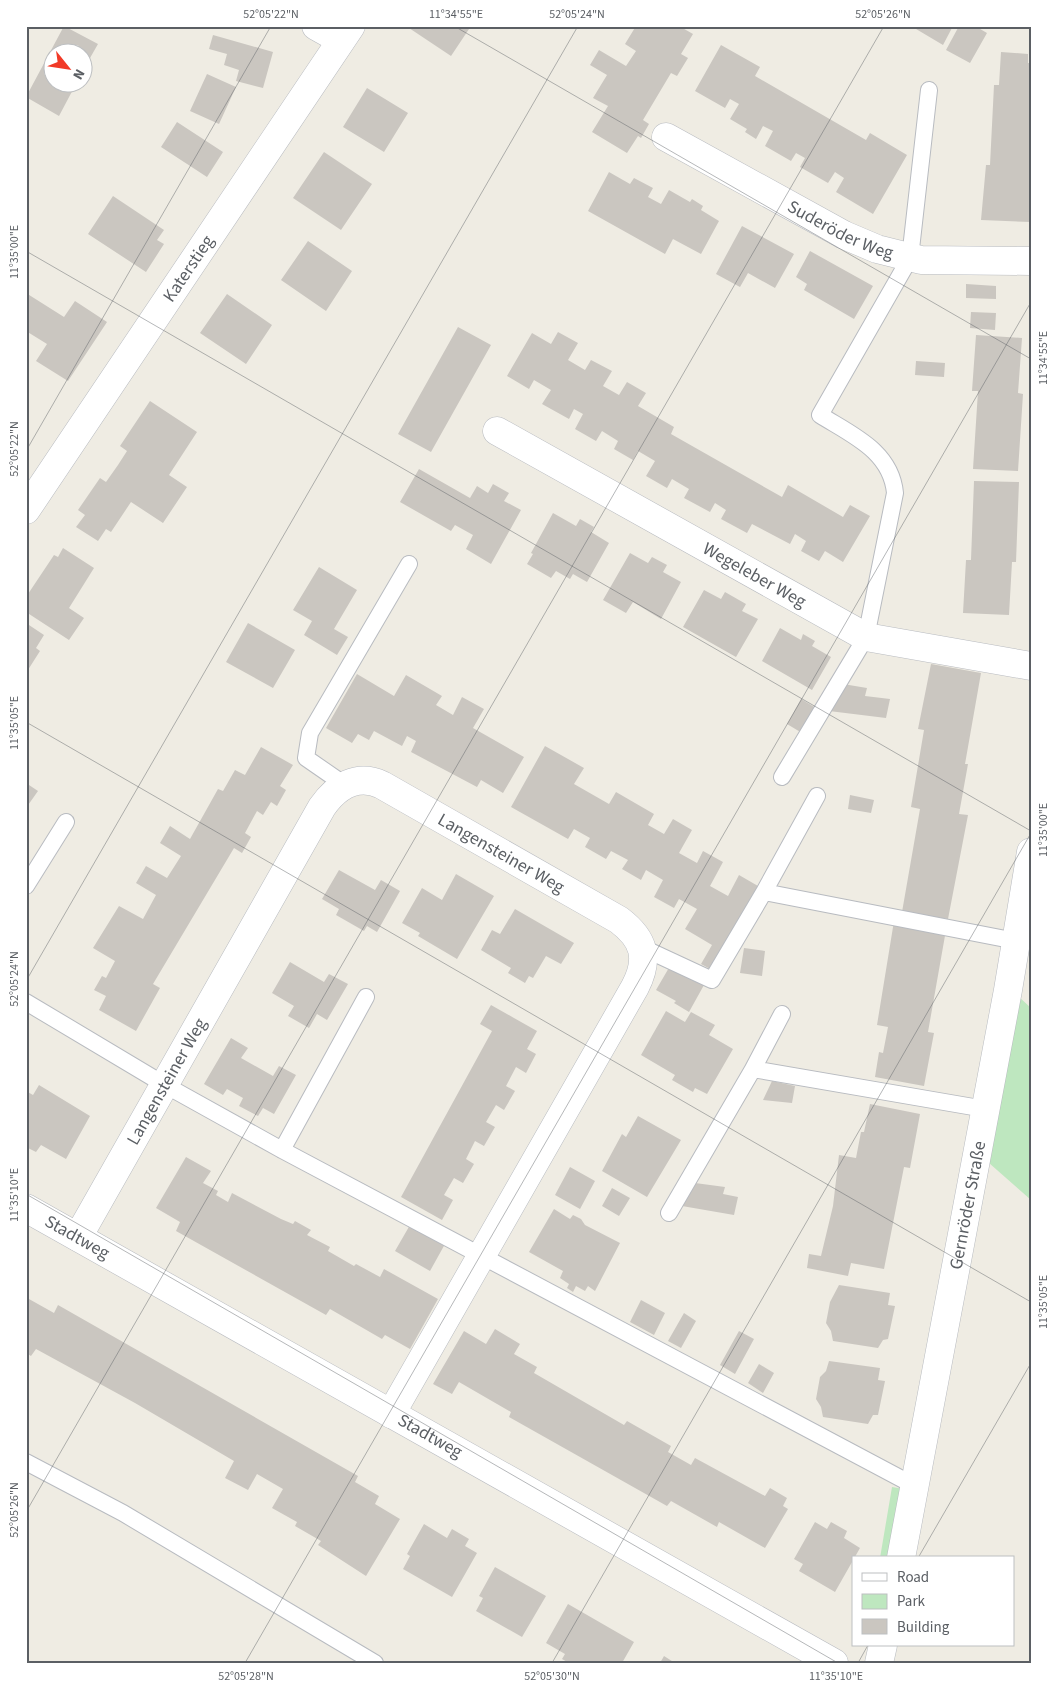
<svg xmlns="http://www.w3.org/2000/svg" width="1057" height="1689" viewBox="0 0 1057 1689" font-family="'Source Sans 3',sans-serif">
	<rect width="100%" height="100%" fill="#efece3"/>
	<path fill="#bee7bf" d="M1018 996 1031 1008V1200L989 1163Z
		M892 1487 904 1489 890 1558H880Z"/>
	<path fill="#cac6c0" d="M64 26 98 44 82 72V52H52V82H77L59 116 26 97Z
		M411 26H471L451 56 409 28Z
		M636 26H679L693 34 681 54 688 58 677 76 671 73 643 120 649 124 641 138 638 136 627 153 592 132 608 106 593 98 607 75 590 65 599 50 626 66 636 51 625 44Z
		M911 26H953L943 45Z
		M959 26H975L987 33 970 63 946 50Z
		M213 35 273 52 263 88 236 81 239 70 224 65 227 54 209 49Z
		M721 45 760 67 755 76 866 140 870 133 907 155 873 214 836 192 844 178 835 172 828 183 800 167 805 158 796 153 791 161 765 146 773 131 763 126 756 139 745 132 747 129 730 119 739 104 730 99 725 108 695 91Z
		M1001 52 1028 54V63H1031V222L981 220 986 165H990L994 85H999Z
		M207 74 236 87 219 124 190 111Z
		M367 88 408 113 384 152 343 127Z
		M177 122 223 152 207 177 161 147Z
		M324 152 372 184 341 230 293 198Z
		M609 172 630 184 634 178 653 188 648 197 661 204 669 190 690 202 692 199 703 206 701 210 719 221 701 254 673 239 665 254 588 211Z
		M113 196 164 230 157 240 164 244 146 272 88 234Z
		M742 226 794 254 775 288 748 273 740 287 716 274Z
		M308 241 352 271 326 311 281 280Z
		M810 251 873 286 854 319 804 290 807 284 796 277Z
		M966 284 996 286V299L966 298Z
		M26 293 64 317 75 301 107 322 68 381 36 361 47 344 26 331Z
		M227 294 272 325 246 364 200 333Z
		M971 312 996 313 995 330 970 328Z
		M458 327 491 345 431 452 398 434Z
		M558 332 578 343 568 360 585 370 591 360 612 371 603 386 619 395 627 382 646 393 638 406 674 427 671 434 782 497 788 485 843 517 850 505 870 516 843 562 825 551 819 561 801 551 806 541 795 534 790 544 752 524 747 533 721 519 726 510 715 503 710 512 684 498 689 489 672 479 667 488 646 476 655 461 638 451 633 460 614 449 618 441 602 431 596 441 575 429 583 414 574 409 569 419 542 404 551 390 534 380 529 389 507 376 532 333 551 344Z
		M976 335 1022 338 1018 393 1023 394 1018 471 973 469 978 391H972Z
		M916 361 945 363 944 377 915 375Z
		M150 401 197 432 169 475 187 487 163 523 131 502 111 532 106 529 98 541 76 527 85 515 78 510 100 478 106 482 118 465 127 451 120 446Z
		M419 469 470 498 477 486 488 493 493 484 509 493 504 501 521 510 491 564 466 549 473 535 455 525 451 531 400 502Z
		M974 481 1019 482 1016 562H1012L1009 615 963 613 966 560H971Z
		M553 513 576 526 580 519 594 527 591 532 609 543 587 582 573 574 570 579 556 571 551 578 527 564 533 554 531 553Z
		M63 548 94 568 69 608 84 618 69 640 26 612V597L54 555 58 557Z
		M630 553 648 563 652 557 667 565 663 572 681 582 661 619 633 602 626 613 603 600Z
		M319 567 357 590 334 629 348 637 337 655 304 635 312 621 293 610Z
		M704 590 721 599 725 592 746 604 742 611 758 619 736 657 683 627Z
		M26 623 44 635 36 648 40 651 26 673Z
		M248 623 295 650 273 688 226 662Z
		M780 628 801 640 803 634 815 641 812 646 831 657 812 690 762 661Z
		M931 664 981 673 965 764H968L959 814 968 815 948 919 902 912 920 809 911 807 924 730 918 729Z
		M357 674 394 696 406 675 442 696 436 705 453 715 462 697 484 709 473 728 524 757 503 793 481 780 477 787 411 752 416 741 407 736 402 746 374 731 369 740 358 734 352 743 326 728Z
		M843 684 867 688 865 696 890 699 886 718 829 711Z
		M801 699 816 708 802 733 787 724Z
		M545 746 584 768 574 784 609 804 616 792 654 814 648 825 664 834 673 819 692 830 679 853 697 863 703 851 723 862 710 886 728 896 739 875 758 886 712 970 701 964 712 945 685 929 697 909 679 899 674 908 654 897 663 880 646 870 641 880 622 869 628 860 611 851 606 859 585 847 590 838 574 829 568 839 511 807Z
		M261 747 293 765 280 786 286 790 277 806 271 802 263 815 257 811 245 833 251 837 242 853 234 848 153 984 160 988 136 1031 99 1010 106 996 94 990 102 976 106 978 115 961 93 948 119 906 143 919 156 895 136 883 146 866 167 878 181 856 160 843 170 826 190 839 218 789 223 791 235 770 245 775Z
		M26 783 38 791 26 808Z
		M850 795 874 800 871 813 848 809Z
		M339 870 375 890 381 880 400 891 377 932 367 926 364 931 336 915 339 909 322 899Z
		M456 874 494 896 457 959 418 936 420 933 402 923 422 888 442 900Z
		M515 909 574 943 561 964 546 956 533 978 529 976 525 983 508 973 511 968 481 950 492 930 500 934Z
		M894 921 946 930 928 1032 934 1033 924 1086 875 1077 879 1052 883 1053 888 1027 877 1025Z
		M744 948 765 951 762 976 740 973Z
		M290 962 324 982 329 974 348 984 327 1020 317 1014 309 1028 288 1016 294 1006 272 993Z
		M670 966 704 985 689 1012 674 1003 676 1001 656 990Z
		M491 1005 537 1031 527 1049 536 1054 526 1073 516 1067 506 1086 515 1091 504 1110 496 1105 486 1122 495 1127 484 1146 475 1141 466 1159 474 1164 463 1183 454 1178 444 1195 453 1200 442 1220 401 1197 492 1031 480 1024Z
		M666 1011 685 1022 691 1012 715 1025 709 1035 733 1049 707 1094 695 1088 693 1092 672 1080 675 1075 641 1055Z
		M231 1038 248 1048 241 1058 273 1076 279 1066 296 1075 274 1114 263 1108 258 1116 239 1106 243 1098 227 1089 223 1095 204 1084Z
		M772 1081 795 1086 792 1103 763 1100Z
		M39 1085 90 1116 66 1159 41 1145 36 1152 26 1147V1091L33 1095Z
		M870 1104 920 1114 910 1168 904 1167 884 1269 851 1263 848 1276 807 1268 809 1254 821 1256 833 1206 839 1155 856 1158 861 1132H864Z
		M638 1116 681 1140 647 1197 602 1171 622 1134 626 1137Z
		M186 1157 211 1171 203 1183 218 1191 216 1195 228 1202 232 1193 281 1219 293 1224 295 1221 311 1230 307 1235 330 1247 328 1251 354 1266 356 1264 380 1277 384 1269 438 1299 410 1349 385 1335 382 1339 330 1309 326 1315 176 1231 180 1222 156 1208Z
		M570 1167 595 1181 580 1209 555 1195Z
		M695 1183 725 1187 723 1194 738 1197 734 1215 682 1206Z
		M612 1188 630 1198 619 1216 602 1206Z
		M554 1209 570 1219 573 1215 581 1219 585 1225 620 1243 595 1291 588 1286 585 1291 576 1286 573 1292 567 1288 569 1284 560 1278 563 1271 529 1252Z
		M410 1225 445 1244 430 1271 395 1251Z
		M839 1285 890 1293 888 1305 895 1306 888 1339 883 1340 878 1348 833 1341 831 1331 826 1323 830 1302Z
		M29 1299 54 1313 58 1305 358 1476 355 1482 379 1496 375 1504 400 1519 366 1576 318 1545 321 1541 295 1526 297 1522 272 1508 283 1489 257 1474 248 1490 225 1478 234 1461 135 1403 36 1349 31 1356 26 1353V1304Z
		M641 1300 665 1313 654 1335 630 1322Z
		M684 1313 696 1321 681 1348 668 1341Z
		M495 1329 520 1344 514 1354 537 1367 534 1373 624 1425 627 1421 671 1446 668 1452 691 1465 695 1458 765 1496 770 1488 787 1498 783 1506 788 1509 765 1548 719 1522 717 1527 671 1501 667 1506 509 1417 511 1412 459 1382 452 1394 433 1384 464 1331 486 1344Z
		M739 1331 754 1339 735 1374 720 1365Z
		M829 1361 880 1368 878 1380 885 1381 878 1415H873L868 1424 823 1417 821 1407 816 1399 820 1377 826 1371Z
		M759 1364 774 1373 763 1393 748 1383Z
		M815 1522 827 1529 831 1522 847 1531 844 1538 860 1548 835 1592 799 1571 803 1564 794 1559Z
		M424 1524 447 1538 452 1529 469 1539 465 1546 477 1553 452 1597 403 1569 410 1556 407 1554Z
		M495 1567 546 1596 522 1637 476 1611 483 1598 479 1596Z
		M568 1604 634 1642 622 1663H569L562 1659 565 1654 546 1643Z
		M664 1656 675 1663H660Z"/>
	<g fill="none" stroke-linecap="round" stroke-linejoin="round">
		<defs>
			<path id="service" d="M782 777 866 637 895 493C891 451 852 435 820 415L910 258 929 90
				M345 785 306 758 310 733 409 564
				M26 886 66 822
				M764 892 817 796
				M641 947 712 980 764 892 1016 941
				M26 1002 165 1085 282 1150 915 1486
				M782 1014 753 1069 985 1109
				M282 1150 366 997
				M669 1213 753 1069
				M26 1462 123 1513 375 1663"/>
			<g id="minor">
				<path d="M316 26 341 40"/>
				<path id="s1" d="M666 137 844 235 877 249 921 260 1031 261"/>
				<path id="s2" d="M497 431 866 637 1031 666"/>
				<path id="s3" d="M26 510 351 26"/>
				<path id="s4" d="M26 1208 834 1663"/>
				<path id="s5" d="M78 1237 322 807C336 787 357 773 382 785L619 920C644 939 650 958 635 987L391 1414"/>
				<path id="s6" d="M901 1558 1008 990 1031 852"/>
				<path d="M879 1663 883 1645"/>
			</g>
		</defs>
		<use href="#service" stroke="#b8bbc0" stroke-width="18"/>
		<use href="#minor" stroke="#b8bbc0" stroke-width="29"/>
		<use href="#service" stroke="#fff" stroke-width="16"/>
		<use href="#minor" stroke="#fff" stroke-width="28"/>
	</g>
	<path fill="none" stroke="#5b5f64" stroke-width="1" stroke-opacity="0.45" d="M454 26 1031 359M26 251 1031 831M26 451 271 26M26 722 1031 1302M26 981 578 26M26 1194 838 1663M26 1512 884 26M918 1558 1031 1363M245 1663 1031 302M552 1663 1031 833M858 1663 868 1645"/>
	<g text-anchor="middle" stroke-width="4" stroke-linejoin="round" paint-order="stroke">
		<g font-size="18" fill="#5b5f64" stroke="#fff">
			<text dy="6" stroke="none"><textPath href="#s1" startOffset="198">Suderöder Weg</textPath></text>
			<text dy="6" stroke="none"><textPath href="#s3" startOffset="291">Katerstieg</textPath></text>
			<text dy="6" stroke="none"><textPath href="#s2" startOffset="295">Wegeleber Weg</textPath></text>
			<text dy="6" stroke="none"><textPath href="#s5" startOffset="702">Langensteiner Weg</textPath></text>
			<text dy="6" stroke="none"><textPath href="#s5" startOffset="179">Langensteiner Weg</textPath></text>
			<text dy="6" stroke="none"><textPath href="#s6" startOffset="359">Gernröder Straße</textPath></text>
			<text dy="6" stroke="none"><textPath href="#s4" startOffset="59">Stadtweg</textPath></text>
			<text dy="6" stroke="none"><textPath href="#s4" startOffset="464">Stadtweg</textPath></text>
		</g>
	</g>
	<rect width="1057" height="1689" fill="none" stroke="#ffffff" stroke-width="55"/>
	<rect x="852" y="1556" width="162" height="90" fill="#ffffff" stroke="#bdbfc1"/>
	<rect x="862" y="1573" width="25" height="8" fill="#ffffff" stroke="#bdbfc1"/>
	<text x="897" y="1582" font-size="15" fill="#5b5f64">Road</text>
	<rect x="862" y="1594" width="25" height="15" fill="#bee7bf" stroke="#bdbfc1"/>
	<text x="897" y="1606" font-size="15" fill="#5b5f64">Park</text>
	<rect x="862" y="1619" width="25" height="15" fill="#cac6c0" stroke="#bdbfc1"/>
	<text x="897" y="1632" font-size="15" fill="#5b5f64">Building</text>
	<g transform="translate(68 68) rotate(120)"><circle r="24" fill="#ffffff" stroke="#bdbfc1"/>
	<path d="M0-4L9 19L0 12L-9 19Z" fill="#f13a27"/>
	<text y="-8" font-size="14" font-weight="bold" text-anchor="middle" fill="#5b5f64">N</text>
	</g>
	<rect x="28" y="28" width="1002" height="1634" fill="none" stroke="#5b5f64" stroke-width="2"/>
	<g font-size="12" text-anchor="middle" fill="#5b5f64">
		<text x="271" y="18">52°05'22"N</text>
		<text x="456" y="18">11°34'55"E</text>
		<text x="577" y="18">52°05'24"N</text>
		<text x="883" y="18">52°05'26"N</text>
		<text transform="translate(14 252) rotate(-90)" y="4">11°35'00"E</text>
		<text transform="translate(1043 358) rotate(-90)" y="4">11°34'55"E</text>
		<text transform="translate(14 449) rotate(-90)" y="4">52°05'22"N</text>
		<text transform="translate(14 723) rotate(-90)" y="4">11°35'05"E</text>
		<text transform="translate(1043 830) rotate(-90)" y="4">11°35'00"E</text>
		<text transform="translate(14 979) rotate(-90)" y="4">52°05'24"N</text>
		<text transform="translate(14 1195) rotate(-90)" y="4">11°35'10"E</text>
		<text transform="translate(1043 1302) rotate(-90)" y="4">11°35'05"E</text>
		<text transform="translate(14 1510) rotate(-90)" y="4">52°05'26"N</text>
		<text x="246" y="1680">52°05'28"N</text>
		<text x="552" y="1680">52°05'30"N</text>
		<text x="836" y="1680">11°35'10"E</text>
	</g>
</svg>
